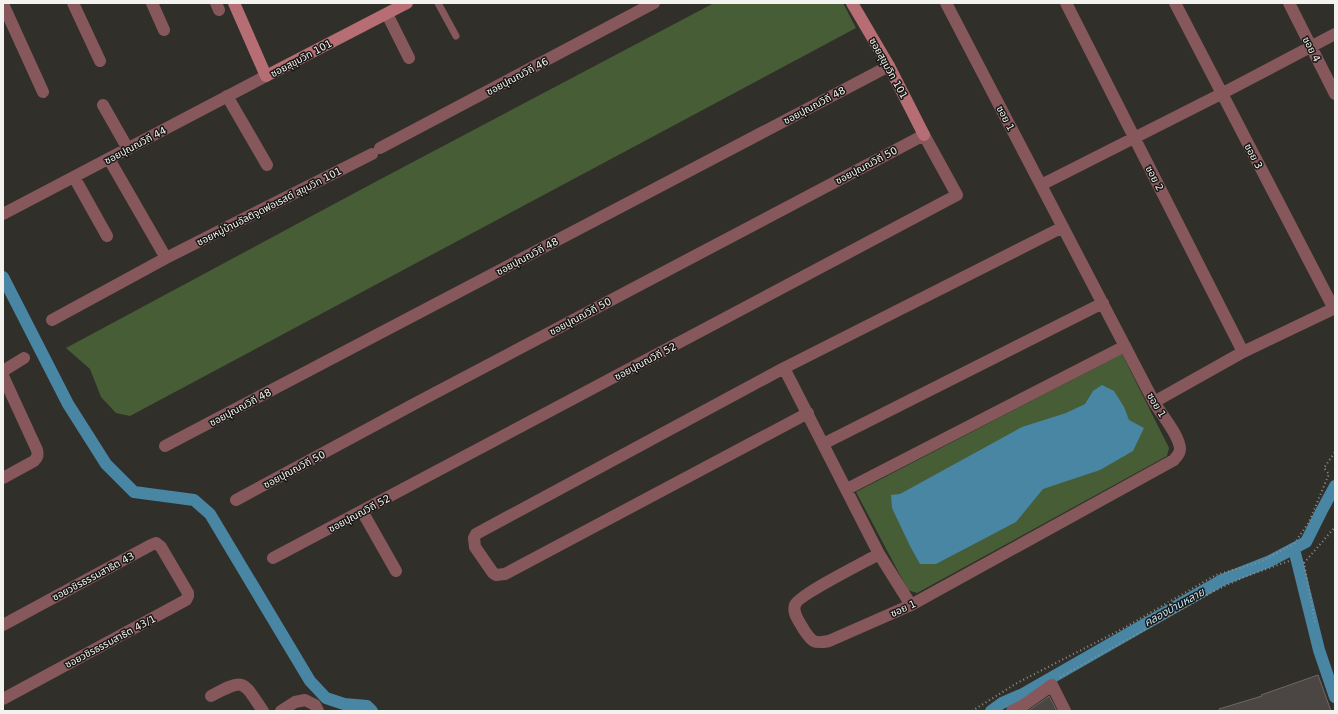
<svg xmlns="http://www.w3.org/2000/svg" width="1338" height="714" viewBox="0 0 1338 714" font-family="'DejaVu Sans','Noto Sans Thai',sans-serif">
	<rect width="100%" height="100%" fill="#312f2a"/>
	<path fill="#475d36" d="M714 3H843L856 28 130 416 116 413 101 397 90 369 66 348 377 181Z
		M1122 354 1169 448 1167 456 917 593 908 590 856 492Z"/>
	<path fill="#4986a4" d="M1102 385 1114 391 1124 407 1129 420 1144 428 1133 451 1100 470 1043 489 1016 522 936 564H920L910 546 892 508 891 495 900 494 1022 427 1066 413 1085 404 1093 391Z"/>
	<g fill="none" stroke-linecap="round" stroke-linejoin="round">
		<path stroke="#4986a4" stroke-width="12" d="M3 277 68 404 106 464 134 492 194 500 210 514 310 681 326 698 344 704 367 706 372 711
			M1294 549 1319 650 1335 697
			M991 711 1002 703 1023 694 1222 580 1270 561 1306 542 1322 510 1335 486"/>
	</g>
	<path fill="#4b4543" stroke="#6f6766" d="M1318 675 1331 711H1220L1219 709 1262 696 1261 695Z
		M1049 696 1057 711H1028L1048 697Z"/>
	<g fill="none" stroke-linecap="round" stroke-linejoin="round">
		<path stroke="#92918c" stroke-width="2" stroke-dasharray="1 3" stroke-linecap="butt" d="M1315 622 1304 563 1335 527
			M1060 677 1214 591 1244 577 1292 560
			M972 711 1017 683 1124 628 1216 575 1260 562 1294 544 1309 522 1329 474 1324 468 1335 452"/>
		<path stroke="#87585b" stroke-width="7" d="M438 3 456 36"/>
		<path stroke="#87585b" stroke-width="12" d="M73 3 100 61
			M152 3 164 30
			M216 3 219 10
			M1066 3 1243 352
			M1175 3 1334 309
			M1289 3 1335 94
			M3 4 43 92
			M387 14 409 58
			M227 96 267 165
			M103 105 128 149
			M380 148 654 3
			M109 159 166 258
			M74 177 107 236
			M1041 185 1221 94 1335 34
			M3 214 266 76
			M52 320 166 258 372 154
			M784 368 879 554 911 605
			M3 371 24 358
			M3 376 37 450C38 455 38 457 34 461L3 478
			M1154 402 1243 352 1335 308
			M808 413 505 574 496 575 493 573 475 547 474 538 476 534 784 368 1063 227
			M823 444 1103 303
			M165 446 889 66
			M847 489 1125 346
			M236 500 416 403 924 135 957 195 273 558
			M362 511 396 571
			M879 554C867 561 798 595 795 605 792 614 800 622 804 630 812 642 814 644 829 641L911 605 1174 460C1177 456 1180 454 1180 449 1180 436 1161 414 1154 402L946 3
			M3 625 151 545 156 543 161 547 188 593V596L186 600 3 699
			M211 696C245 678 242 680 263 711
			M281 711 295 702 305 700 315 705 318 711
			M1012 711 1024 705 1052 685 1065 711"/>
		<path stroke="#b76d74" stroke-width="12" d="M234 3 266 76 407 3
			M852 3 889 66 924 135"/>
	</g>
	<g text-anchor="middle" stroke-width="3" stroke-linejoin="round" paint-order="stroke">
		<g font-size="10" fill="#f2f2ee" stroke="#181715">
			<text transform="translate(1312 49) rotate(63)" y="4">ซอย 4</text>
			<text transform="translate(301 58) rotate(-28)" y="4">ซอยสุขุมวิท 101</text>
			<text transform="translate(889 68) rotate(61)" y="4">ซอยสุขุมวิท 101</text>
			<text transform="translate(517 76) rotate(-28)" y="4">ซอยปุณณวิถี 46</text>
			<text transform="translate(814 105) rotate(-28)" y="4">ซอยปุณณวิถี 48</text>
			<text transform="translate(1006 118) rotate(63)" y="4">ซอย 1</text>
			<text transform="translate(135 145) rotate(-28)" y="4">ซอยปุณณวิถี 44</text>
			<text transform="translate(1254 156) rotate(62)" y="4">ซอย 3</text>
			<text transform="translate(866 165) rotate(-28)" y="4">ซอยปุณณวิถี 50</text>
			<text transform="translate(1155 178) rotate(63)" y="4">ซอย 2</text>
			<text transform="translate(269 206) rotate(-27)" y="4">ซอยหมู่บ้านอัลติจูดฟอเรสต์ สุขุมวิท 101</text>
			<text transform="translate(527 256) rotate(-28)" y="4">ซอยปุณณวิถี 48</text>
			<text transform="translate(580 316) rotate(-28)" y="4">ซอยปุณณวิถี 50</text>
			<text transform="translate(645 361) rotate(-28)" y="4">ซอยปุณณวิถี 52</text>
			<text transform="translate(1157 405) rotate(59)" y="4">ซอย 1</text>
			<text transform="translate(240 407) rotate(-28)" y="4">ซอยปุณณวิถี 48</text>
			<text transform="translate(294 469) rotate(-28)" y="4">ซอยปุณณวิถี 50</text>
			<text transform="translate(359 513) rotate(-28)" y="4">ซอยปุณณวิถี 52</text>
			<text transform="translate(93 576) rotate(-28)" y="4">ซอยวชิรธรรมสาธิต 43</text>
			<text transform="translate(903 608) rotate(-25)" y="4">ซอย 1</text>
			<text transform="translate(110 641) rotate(-28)" y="4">ซอยวชิรธรรมสาธิต 43/1</text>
		</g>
		<g font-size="11" font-style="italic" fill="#c0e2f4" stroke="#181715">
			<text transform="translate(1174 607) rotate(-29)" y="4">คลองบ้านหลาย</text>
		</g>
	</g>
	<rect width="1338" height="714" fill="none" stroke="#f2f2ee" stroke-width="8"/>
</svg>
